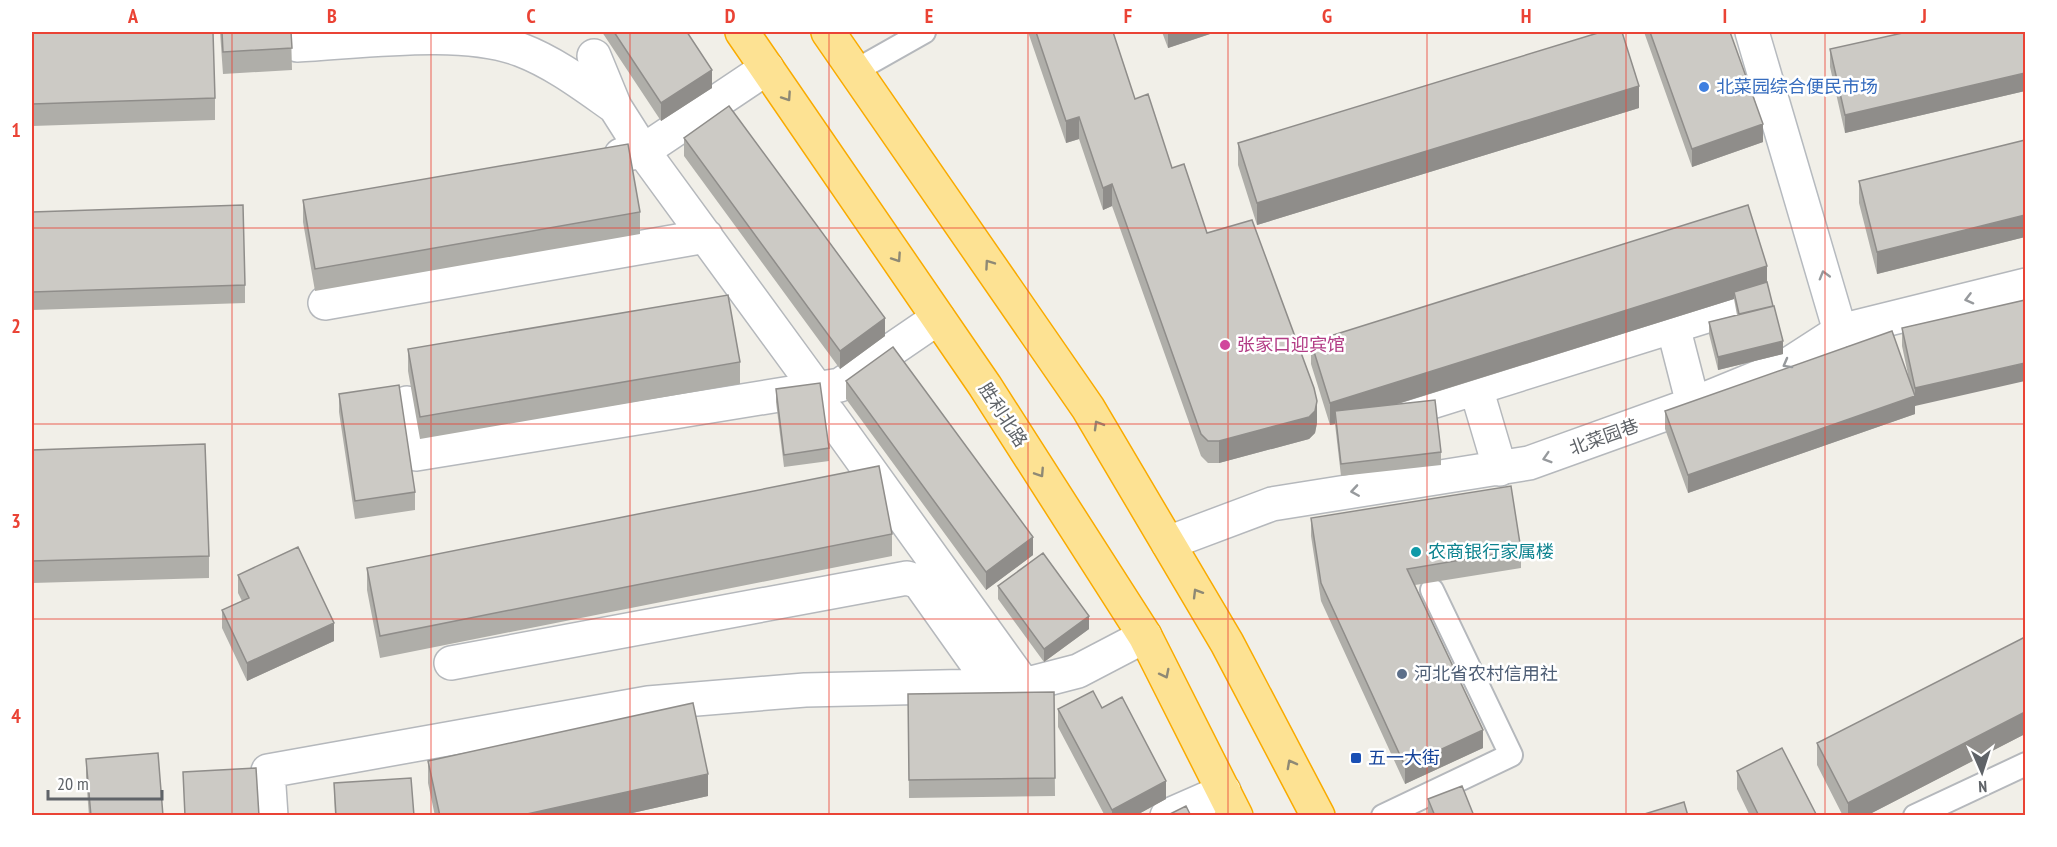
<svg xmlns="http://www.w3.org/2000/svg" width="2057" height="847" viewBox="0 0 2057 847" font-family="'PT Sans Narrow','Noto Sans SC',sans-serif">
	<rect width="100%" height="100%" fill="#f1efe8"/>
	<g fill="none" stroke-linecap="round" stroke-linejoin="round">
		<defs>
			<path id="lane" d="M855 71 924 32
				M1383 816 1511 755 1432 590
				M1915 816 2026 764"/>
			<path id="street" d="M296 32 297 45C360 42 463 27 521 50 555 63 585 86 615 107
				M594 56 615 107 643 151 621 155
				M767 68 643 151 817 389
				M325 303 706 236
				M1673 326 1693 404
				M1476 388 1500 469
				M407 403 416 454 840 385 938 318
				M1396 413 1732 308
				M829 414 1024 685
				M1168 543 1272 504 1529 463 1693 404 1786 366 1840 331 2026 285
				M451 663 907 578 919 582 992 685
				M271 816 268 771 648 703 805 690 1024 685 1078 671 1145 636
				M1167 816 1224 791"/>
			<path id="secondary" d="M1752 32 1840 331"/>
			<path id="highway" d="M742 32 985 386 1145 636 1236 816
				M828 32 1088 408 1227 643 1318 816"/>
		</defs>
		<use href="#lane" stroke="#b5b8bc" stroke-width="26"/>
		<use href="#street" stroke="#b5b8bc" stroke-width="36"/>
		<use href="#secondary" stroke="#b6babf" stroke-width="36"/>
		<use href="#highway" stroke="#f9ab00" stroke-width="36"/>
		<use href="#lane" stroke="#fff" stroke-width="22"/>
		<use href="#street" stroke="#fff" stroke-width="33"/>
		<use href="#secondary" stroke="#fff" stroke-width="33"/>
		<use href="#highway" stroke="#fde293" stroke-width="33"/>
	</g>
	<path fill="#afaea9" d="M32 32 215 98V120L32 126Z
		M220 32H291L292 70 223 74Z
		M602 32H687L712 88 661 121Z
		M1028 32H1113L1135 99 1207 233 1317 423 1315 433 1309 439 1219 463H1208L1201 456 1112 206 1103 210 1079 139 1066 143Z
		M1162 32H1216L1168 48Z
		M1644 32H1730L1763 142 1692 167Z
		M2025 32V91L1845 133 1830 67V49Z
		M1639 108 1257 225 1238 165V143Z
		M684 138 885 336 840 369 684 156Z
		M2025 140V237L1877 274 1859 203V181Z
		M303 200 640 212V234L315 291 303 222Z
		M32 212 245 285V303L32 310Z
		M1767 282 1783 354 1718 370 1709 334V322L1737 315 1734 299 1398 404 1441 452V465L1341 476 1335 424 1330 425 1311 364V342Z
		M2025 300 1915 406V414L1688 493 1665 429V411L1909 379 1902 346V328Z
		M408 349 740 362V384L420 439 408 371Z
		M846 381 1033 555 986 590 846 399Z
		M776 389 829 448V461L784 467 776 402Z
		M339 394 415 492V510L355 519 339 412Z
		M32 450 209 556V578L32 583Z
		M1311 518 1521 550V568L1415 585 1483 748 1405 784 1321 601 1311 536Z
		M892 534V556L380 658 367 590V568Z
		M238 575 334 641 247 681 222 628V610L242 601 238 593Z
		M998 586 1089 629 1044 662 998 599Z
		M1054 692 1055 796 909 798 908 694Z
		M1102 708 1166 799 1135 816H1105L1058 727V709Z
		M2025 734 1866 816H1843L1817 765V743Z
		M86 759 163 816H89L86 777Z
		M428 761 708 796 619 816H435L428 783Z
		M1737 771 1817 816H1750L1737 789Z
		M334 783 414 816H335Z
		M1428 799 1474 816H1428Z"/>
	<path fill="#8f8d8a" d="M1168 32H1216L1168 48Z
		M712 70V88L661 121V103Z
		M2025 73V91L1845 133V115Z
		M1639 86V108L1257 225V203Z
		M1079 117V139L1066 143V121Z
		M1763 124V142L1692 167V149Z
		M1112 184V206L1103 210V188Z
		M2025 215V237L1877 274V252Z
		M1767 266V288L1734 292V299L1336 423 1335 411V424L1330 425V403Z
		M885 318V336L840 369V351Z
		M1783 341V354L1718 370V357Z
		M2025 363V381L1915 406V388Z
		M1915 396V414L1688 493V475Z
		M1317 401V423L1315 433 1309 439 1219 463V441Z
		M1033 537V555L986 590V572Z
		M1089 616V629L1044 662V649Z
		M334 623V641L247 681V663Z
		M2025 712V734L1866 816H1848V803Z
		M1483 730V748L1405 784V766Z
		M708 774V796L619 816H518Z
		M1166 781V799L1135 816H1112V810Z"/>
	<path fill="#cccac5" stroke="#8f8d8a" stroke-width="1.5" d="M32 32H213L215 98 32 104Z
		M222 32H291L292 48 223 52Z
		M614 32H687L712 70 661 103Z
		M1036 32H1113L1135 99 1148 94 1172 168 1184 164 1207 233 1252 220 1314 388 1317 401 1315 411 1309 417 1219 441H1208L1201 434 1112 184 1103 188 1079 117 1066 121Z
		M1601 32H1622L1639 86 1257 203 1238 143Z
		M1650 32H1730L1763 124 1692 149Z
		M1907 32H2025V73L1845 115 1830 49Z
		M729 106 885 318 840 351 684 138Z
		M2025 140V215L1877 252 1859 181Z
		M628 144 640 212 315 269 303 200Z
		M243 205 245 285 32 292V212Z
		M1748 205 1767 266 1330 403 1311 342Z
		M1767 282 1773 306 1739 314 1734 292Z
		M728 295 740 362 420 417 408 349Z
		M2025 300V363L1915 388 1902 328Z
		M1774 306 1783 341 1718 357 1709 322Z
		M1892 331 1915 396 1688 475 1665 411Z
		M893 347 1033 537 986 572 846 381Z
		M820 383 829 448 784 455 776 389Z
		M399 385 415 492 355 501 339 394Z
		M1435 400 1441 452 1341 464 1335 411Z
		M205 444 209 556 32 561V450Z
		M879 466 892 534 380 636 367 568Z
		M1511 486 1521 550 1407 569 1483 730 1405 766 1321 583 1311 518Z
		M298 547 334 623 247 663 222 610 249 598 238 575Z
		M1043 553 1089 616 1044 649 998 586Z
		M2025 637V712L1848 803 1817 743Z
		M1093 691 1102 708 1122 697 1166 781 1112 810 1058 709Z
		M1054 692 1055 778 909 780 908 694Z
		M693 703 708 774 518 816H440L428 761Z
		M1782 748 1817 816H1759L1737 771Z
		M158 753 163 816H91L86 759Z
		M256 768 259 816H185L183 772Z
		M411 778 414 816H336L334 783Z
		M1462 786 1474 816H1435L1428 799Z
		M1684 802 1688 816H1638Z
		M1186 806 1191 816H1166Z"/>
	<defs><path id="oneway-chevron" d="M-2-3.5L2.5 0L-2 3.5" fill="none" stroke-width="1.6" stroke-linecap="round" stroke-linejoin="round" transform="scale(1.5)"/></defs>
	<g stroke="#8e8975">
		<use href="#oneway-chevron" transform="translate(787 97) rotate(56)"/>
		<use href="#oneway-chevron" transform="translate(897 258) rotate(56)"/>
		<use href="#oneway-chevron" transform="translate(989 264) rotate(-125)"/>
		<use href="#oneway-chevron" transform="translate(1098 425) rotate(-120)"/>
		<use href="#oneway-chevron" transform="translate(1040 473) rotate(57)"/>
		<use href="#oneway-chevron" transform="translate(1197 593) rotate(-121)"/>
		<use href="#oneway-chevron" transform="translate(1165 674) rotate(63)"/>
		<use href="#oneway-chevron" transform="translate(1291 764) rotate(-118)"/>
	</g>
	<g stroke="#979a9d">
		<use href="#oneway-chevron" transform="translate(1824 275) rotate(-106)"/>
		<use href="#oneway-chevron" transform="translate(1969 299) rotate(166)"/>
		<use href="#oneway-chevron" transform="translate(1787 364) rotate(151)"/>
		<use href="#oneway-chevron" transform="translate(1547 458) rotate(163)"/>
		<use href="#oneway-chevron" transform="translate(1355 491) rotate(171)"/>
	</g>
	<path fill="none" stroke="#ea4335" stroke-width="1.5" stroke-opacity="0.55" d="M232 32V816M431 32V816M630 32V816M829 32V816M1028 32V816M1228 32V816M1427 32V816M1626 32V816M1825 32V816M32 228H2026M32 424H2026M32 619H2026"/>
	<circle fill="#3f7fe0" stroke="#fff" stroke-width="2" cx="1704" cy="87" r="6"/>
	<circle fill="#d1479c" stroke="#fff" stroke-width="2" cx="1225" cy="345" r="6"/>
	<circle fill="#0f9aa8" stroke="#fff" stroke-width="2" cx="1416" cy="552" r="6"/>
	<circle fill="#5c6f8a" stroke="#fff" stroke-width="2" cx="1402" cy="674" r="6"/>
	<rect fill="#1a4fb4" stroke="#fff" stroke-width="2" x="1350" y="752" width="12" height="12" rx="3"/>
	<g text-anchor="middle" stroke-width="5" stroke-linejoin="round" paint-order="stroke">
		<g font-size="18" fill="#366cbe" stroke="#fff" text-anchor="start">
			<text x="1716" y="93">北菜园综合便民市场</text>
		</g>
		<g font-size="18" fill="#b23c85" stroke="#fff" text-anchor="start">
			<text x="1237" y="351">张家口迎宾馆</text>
		</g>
		<g font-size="18" fill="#5f6368" stroke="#fff">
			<text transform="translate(1003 415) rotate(57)" y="6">胜利北路</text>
			<text transform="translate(1604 437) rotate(-20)" y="6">北菜园巷</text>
		</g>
		<g font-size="18" fill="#0d838f" stroke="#fff" text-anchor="start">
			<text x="1428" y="558">农商银行家属楼</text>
		</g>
		<g font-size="18" fill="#4e5e75" stroke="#fff" text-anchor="start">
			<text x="1414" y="680">河北省农村信用社</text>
		</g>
		<g font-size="18" fill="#164399" stroke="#fff" text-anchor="start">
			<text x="1368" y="764">五一大街</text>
		</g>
	</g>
	<rect width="2057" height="847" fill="none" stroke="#ffffff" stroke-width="66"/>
	<g transform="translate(1982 772) rotate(177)" stroke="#ffffff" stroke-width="4.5" paint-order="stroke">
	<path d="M0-4.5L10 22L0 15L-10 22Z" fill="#5f6368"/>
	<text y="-9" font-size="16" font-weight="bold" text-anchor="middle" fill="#5f6368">N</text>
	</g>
	<path d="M48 790v9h114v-9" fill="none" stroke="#5f6368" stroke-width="3"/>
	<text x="57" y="790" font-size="18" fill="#5f6368" stroke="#ffffff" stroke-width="4.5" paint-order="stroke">20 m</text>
	<rect x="33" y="33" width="1991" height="781" fill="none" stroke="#ea4335" stroke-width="2"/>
	<g font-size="20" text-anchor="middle" font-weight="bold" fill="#ea4335">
		<text x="133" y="23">A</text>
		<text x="332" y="23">B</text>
		<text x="531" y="23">C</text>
		<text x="730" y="23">D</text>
		<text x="929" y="23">E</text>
		<text x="1128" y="23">F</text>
		<text x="1327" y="23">G</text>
		<text x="1526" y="23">H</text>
		<text x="1725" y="23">I</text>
		<text x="1924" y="23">J</text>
		<text x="16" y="137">1</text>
		<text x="16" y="333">2</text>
		<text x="16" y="528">3</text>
		<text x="16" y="723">4</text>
	</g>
</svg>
